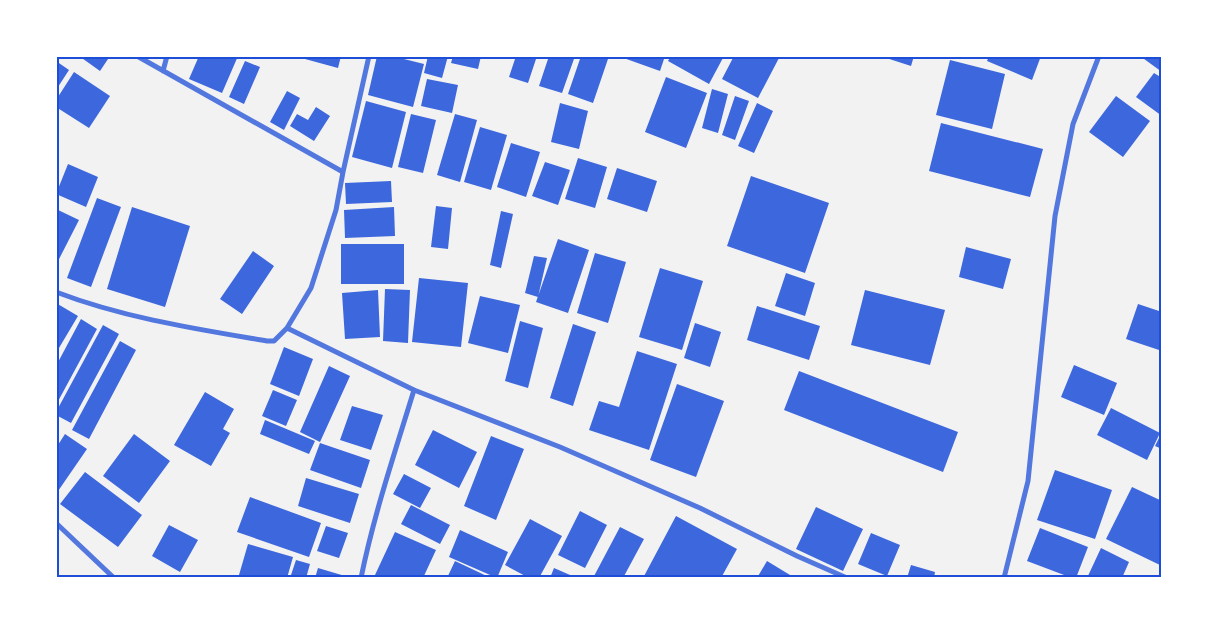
<svg xmlns="http://www.w3.org/2000/svg" width="1218" height="634" viewBox="0 0 1218 634" font-family="'Source Sans 3',sans-serif">
	<rect width="100%" height="100%" fill="#f2f2f2"/>
	<path fill="#3d67dc" d="M79 56H110L100 71Z
		M199 56H238L222 93 189 79Z
		M306 56H341L338 68 305 59Z
		M377 56H392L424 64 413 107 368 95Z
		M428 56H448L442 78 424 73Z
		M453 56H481L478 69 451 63Z
		M516 56H537L528 83 509 77Z
		M549 56H575L562 93 539 86Z
		M581 56H609L593 103 568 94Z
		M618 56H665L660 71Z
		M671 56H724L709 84 668 61Z
		M734 56H777L779 58 758 98 722 79Z
		M880 56H914L911 66Z
		M989 56H1041L1032 80 987 61Z
		M1140 56H1162V72Z
		M950 60 1005 74 992 129 936 115Z
		M56 61 69 70 56 90Z
		M245 61 260 67 244 104 229 97Z
		M74 72 110 96 89 128 56 107V100Z
		M1154 73 1162 78V116L1136 97Z
		M666 77 707 93 686 148 645 132Z
		M427 79 458 85 452 113 421 106Z
		M712 89 728 94 718 133 702 128Z
		M287 91 300 98 284 130 270 122Z
		M735 96 749 101 735 140 722 135Z
		M1116 96 1150 121 1123 157 1089 132Z
		M366 101 406 112 392 168 352 157Z
		M560 103 588 111 579 149 551 142Z
		M757 103 773 111 754 153 738 146Z
		M316 107 330 116 314 141 290 126 297 114 308 120Z
		M411 114 436 120 423 173 398 167Z
		M455 114 477 120 460 182 437 175Z
		M941 123 1043 149 1030 197 929 171Z
		M480 127 507 135 491 190 464 182Z
		M511 143 540 152 526 197 497 187Z
		M578 158 607 167 595 208 565 199Z
		M545 162 570 170 558 205 532 196Z
		M68 164 98 177 86 207 56 194Z
		M617 168 657 181 647 212 607 199Z
		M751 176 829 203 805 273 727 246Z
		M391 181 392 202 346 204 345 183Z
		M97 198 121 207 91 287 67 278Z
		M436 206 452 208 448 249 431 247Z
		M132 207 190 226 165 307 107 289Z
		M394 207 395 236 345 238 344 210Z
		M56 209 79 220 56 265Z
		M501 211 513 214 501 268 490 265Z
		M558 239 589 250 568 313 536 302Z
		M341 244H404V284H341Z
		M966 247 1011 259 1003 289 959 277Z
		M253 251 274 266 242 314 220 299Z
		M595 253 626 262 608 323 577 313Z
		M534 256 547 258 538 297 525 293Z
		M660 268 703 281 682 350 639 337Z
		M786 273 815 283 805 316 775 306Z
		M419 278 468 283 461 347 412 342Z
		M385 289 410 290 408 343 383 341Z
		M378 290 380 337 345 339 342 293Z
		M865 290 945 310 930 365 851 345Z
		M480 296 520 305 508 353 468 343Z
		M56 303 78 316 56 353Z
		M1138 304 1162 312V351L1126 339Z
		M757 306 820 326 809 360 747 340Z
		M81 319 97 329 56 405V366Z
		M520 321 543 328 528 388 505 381Z
		M695 323 721 332 710 367 684 358Z
		M573 324 596 332 573 406 550 398Z
		M103 325 119 334 71 423 56 415V412Z
		M120 341 136 350 89 439 72 430Z
		M284 347 313 359 299 396 270 384Z
		M637 351 677 364 649 450 589 430 599 401 619 407Z
		M1074 365 1117 383 1104 415 1061 397Z
		M329 366 350 376 320 442 300 432Z
		M799 371 958 432 943 472 784 410Z
		M677 384 724 401 696 477 650 460Z
		M273 390 297 400 286 426 262 416Z
		M205 392 234 409 223 429 230 433 211 466 174 445Z
		M352 406 383 415 371 450 340 440Z
		M1111 408 1160 433 1147 460 1097 435Z
		M265 420 315 441 309 454 260 434Z
		M433 430 477 452 459 488 415 465Z
		M1162 432V449L1155 446Z
		M65 434 87 449 56 494V448Z
		M134 434 170 461 139 503 103 476Z
		M491 436 524 449 496 520 464 506Z
		M320 443 370 460 361 488 310 470Z
		M1055 470 1112 490 1095 539 1037 520Z
		M85 472 142 515 118 547 60 504Z
		M404 474 431 488 420 508 393 494Z
		M306 478 359 494 350 523 298 506Z
		M1132 487 1162 501V566L1106 539Z
		M250 497 321 523 309 557 237 532Z
		M411 505 450 525 440 544 401 524Z
		M816 507 863 529 843 571 796 549Z
		M580 511 607 525 585 568 558 555Z
		M676 516 737 549 721 578H643Z
		M530 519 562 536 539 578H529L505 565Z
		M169 525 198 540 180 572 152 556Z
		M326 526 348 533 339 558 317 551Z
		M620 527 644 539 623 578H593Z
		M1040 528 1088 547 1076 578H1072L1027 561Z
		M460 530 508 552 497 578 449 557Z
		M395 532 436 550 423 578H380L375 575Z
		M871 533 900 545 887 576 858 564Z
		M248 544 293 557 287 578H248L239 575Z
		M1101 548 1129 562 1122 578H1087Z
		M296 560 310 564 306 578H290Z
		M455 561 491 578H447Z
		M767 561 795 578H757Z
		M911 565 935 572 934 578H907Z
		M318 568 345 576V578H315Z
		M554 568 577 578H550Z"/>
	<g fill="none" stroke-linecap="round" stroke-linejoin="round">
		<path stroke="#5277de" stroke-width="5" d="M137 56 343 172
			M163 71 167 56
			M56 292C124 318 196 329 267 341H274L287 328 311 288 336 210 343 172 369 56
			M287 328 414 390 560 447 700 508 797 556 847 578
			M56 523 114 578
			M361 578C374 514 395 452 414 390
			M1004 578 1028 481 1055 216 1073 124 1099 56"/>
	</g>
	<rect width="1218" height="634" fill="none" stroke="#ffffff" stroke-width="115"/>
	<rect x="58" y="58" width="1102" height="518" fill="none" stroke="#1d4ed8" stroke-width="2"/>
</svg>
